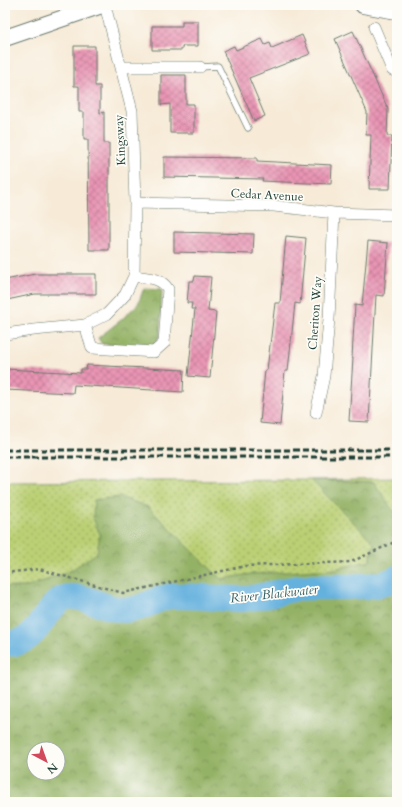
<svg xmlns="http://www.w3.org/2000/svg" width="402" height="807" viewBox="0 0 402 807" font-family="Cardo,serif">
	<defs>
		<pattern id="grass-dots" width="8" height="8" patternUnits="userSpaceOnUse"><rect width="8" height="8" fill="#bbd074"/><path d="M2 2h.1M6 6h.1" fill="none" stroke="#97aa60" stroke-width="1.8" stroke-linecap="round"/></pattern>
		<pattern id="forest-crowns" width="20" height="18" patternUnits="userSpaceOnUse"><rect width="20" height="18" fill="#94b266"/><path d="M2 6a3 3 0 1 1 6 0M12 15a3 3 0 1 1 6 0" fill="none" stroke="#789255"/></pattern>
		<pattern id="building-cross-hatch" width="8" height="8" patternUnits="userSpaceOnUse"><rect width="8" height="8" fill="#e994b4"/><path d="M0 0l8 8M0 8l8-8" fill="none" stroke="#bc7a93"/></pattern>
	</defs>
	<rect width="100%" height="100%" fill="#fdfcf7"/>
	<filter id="ink" filterUnits="userSpaceOnUse"><feTurbulence type="fractalNoise" baseFrequency=".025" numOctaves="2"/><feDisplacementMap in="SourceGraphic" scale="8" xChannelSelector="R" yChannelSelector="G"/><feConvolveMatrix kernelMatrix="1 2 1 2 8 2 1 2 1" color-interpolation-filters="sRGB"/></filter>
	<filter id="wash" filterUnits="userSpaceOnUse"><feTurbulence type="fractalNoise" baseFrequency=".012" numOctaves="4" result="noise"/><feDisplacementMap in="SourceGraphic" scale="16" xChannelSelector="R" yChannelSelector="G"/><feGaussianBlur stdDeviation="0.9" result="paint"/><feColorMatrix in="noise" values="0 0 0 0 0 0 0 0 0 0 0 0 0 0 0 0 0 1.4 0 .05"/><feComposite in="paint" operator="in"/></filter>
	<g filter="url(#wash)">
		<rect width="100%" height="100%" fill="#f7ebd8"/>
		<path fill="url(#grass-dots)" stroke="#6d8654" fill-rule="evenodd" d="M397 478V802H5V482L311 480ZM34 749H58V773H34Z"/>
		<path fill="url(#forest-crowns)" stroke="#5a784d" fill-rule="evenodd" d="M144 288 162 289 160 336 153 347 102 344 98 338 121 320 138 304Z
			M311 480 374 482 391 508 397 514V802H5V587H28L68 572 97 553 100 534 93 518 94 500 120 497 148 507 221 579 251 574 334 569 370 561 374 543ZM34 749H58V773H34Z"/>
		<g fill="none" stroke-linecap="round" stroke-linejoin="round">
			<path stroke="#65b1de" stroke-width="26" d="M5 643C40 649 46 597 70 597 89 596 106 610 126 610 142 610 158 597 172 596 195 595 219 599 242 599 261 598 280 591 298 588 311 587 325 587 338 587 358 586 379 588 397 578"/>
		</g>
		<g id="blocks">
			<path fill="url(#building-cross-hatch)" d="M182 21H198V46H182V50H152V26H182Z
				M353 31 388 109 387 136H392L390 189H369L371 135H366L367 112 335 39Z
				M302 35 310 54 249 78 265 116 254 121 223 51 234 46 236 50 262 39 265 45 270 43 272 48Z
				M74 46H95V86H100V113L104 112V143H109V250H89L88 139H84V112H79V86H74Z
				M161 75H186V104H194V133H170V104L161 105Z
				M164 157 257 158V161L332 165 331 184 262 181 263 179 164 177Z
				M174 232 254 234 253 254 174 252Z
				M286 236 306 238 300 304 295 303 288 371H285L280 425 260 423 265 370H267L275 303H280Z
				M368 241 388 243 384 296 376 295 369 422 349 421 353 358H352L355 305 362 306Z
				M35 274H96V294H35L7 300 5 280Z
				M195 276 211 277 208 311 216 312 210 378 188 376 195 309H191L192 303H187L189 281H194Z
				M87 365 184 370 183 392 74 385 73 393 5 390V369L81 373V369H86Z"/>
		</g>
	</g>
	<g filter="url(#ink)">
		<use href="#blocks" fill-opacity="0" stroke="#6b7a6d" stroke-width="1"/>
		<g fill="none" stroke-linecap="round" stroke-linejoin="round">
			<defs>
				<path id="lane" d="M200 67 218 66 248 128"/>
				<path id="street" d="M374 27 392 70 397 72
					M121 67H200
					M135 203 274 206 334 213 397 215
					M85 325 92 348 154 352 164 343 168 289C160 277 148 278 134 276
					M5 334 34 330 85 325 107 314 125 295 134 276 135 203 132 111 105 5
					M316 413 324 376 329 319 334 213"/>
				<path id="secondary" d="M363 5 397 11
					M5 38 102 5"/>
			</defs>
			<use href="#lane" stroke="#6b7a6d" stroke-width="7"/>
			<use href="#street" stroke="#6b7a6d" stroke-width="12"/>
			<use href="#secondary" stroke="#6b7a6d" stroke-width="18"/>
			<path stroke="#6b7a6d" stroke-width="2.5" stroke-dasharray="3 3" stroke-linecap="butt" d="M5 573 39 569 123 593 245 566 351 562 397 541"/>
			<use href="#lane" stroke="#fff" stroke-width="5.5"/>
			<use href="#street" stroke="#fff" stroke-width="11"/>
			<use href="#secondary" stroke="#fff" stroke-width="16"/>
			<path stroke="#1f3d34" stroke-width="3" stroke-dasharray="6 3" stroke-linecap="butt" d="M5 450H397
				M5 457H397"/>
		</g>
	</g>
	<g text-anchor="middle" stroke-width="3.5" stroke-linejoin="round" paint-order="stroke">
		<g font-size="12" fill="#1f3d34" stroke="#fdfcf7">
			<text transform="translate(120 140) rotate(-93)" y="4">Kingsway</text>
			<text transform="translate(267 195) rotate(3)" y="4">Cedar Avenue</text>
			<text transform="translate(315 313) rotate(-86)" y="4">Cheriton Way</text>
		</g>
		<g font-size="13" font-style="italic" fill="#346067" stroke="#fdfcf7">
			<text transform="translate(274 593) rotate(-6)" y="5">River Blackwater</text>
		</g>
	</g>
	<rect width="402" height="807" fill="none" stroke="#fdfcf7" stroke-width="20"/>
	<g transform="translate(46 761) rotate(139)"><circle r="19" fill="#fdfcf7" stroke="#a4b0a9"/>
	<path d="M0-3L7 15L0 10L-7 15Z" fill="#d1495b"/>
	<text y="-6" font-size="11" font-weight="bold" text-anchor="middle" fill="#1f3d34">N</text>
	</g>
</svg>
